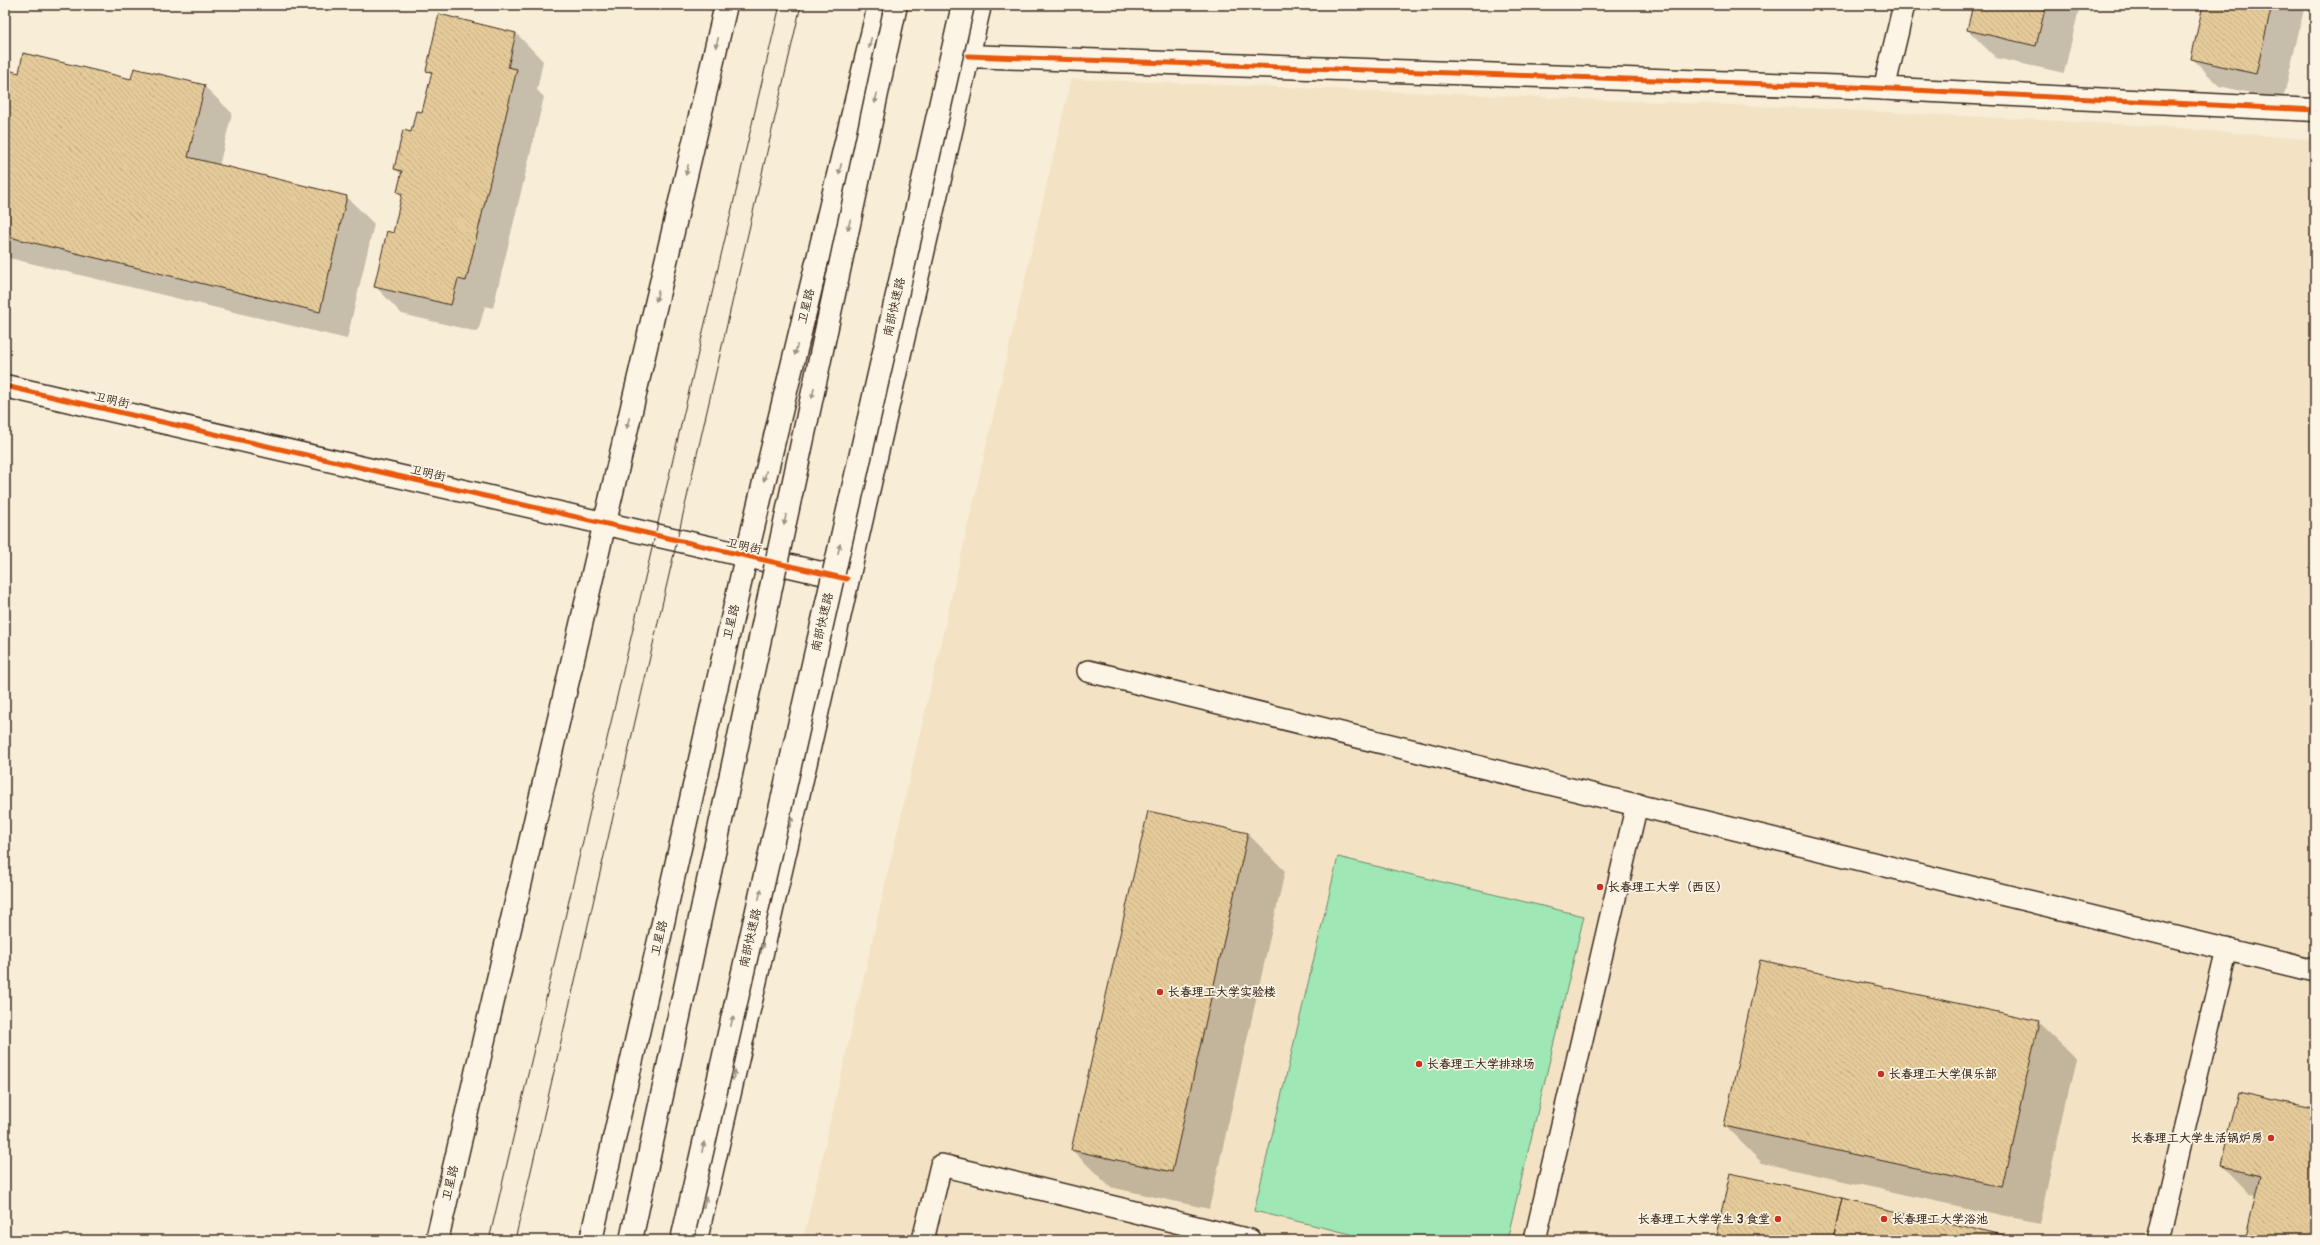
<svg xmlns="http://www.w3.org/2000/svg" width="2320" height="1245" viewBox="0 0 2320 1245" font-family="Pangolin,'LXGW WenKai TC',sans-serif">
	<defs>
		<pattern id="building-back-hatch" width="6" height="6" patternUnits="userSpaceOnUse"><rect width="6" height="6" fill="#e6cb9a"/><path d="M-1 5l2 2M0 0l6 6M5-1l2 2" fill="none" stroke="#c6ae84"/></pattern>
	</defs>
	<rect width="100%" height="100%" fill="#f8edd6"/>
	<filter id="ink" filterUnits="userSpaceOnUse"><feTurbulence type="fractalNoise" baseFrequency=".025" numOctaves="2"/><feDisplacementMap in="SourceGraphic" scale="8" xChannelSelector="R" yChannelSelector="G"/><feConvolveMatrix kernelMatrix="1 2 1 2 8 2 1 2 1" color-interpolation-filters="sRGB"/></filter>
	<g filter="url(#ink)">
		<path fill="#f3e3c4" d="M1071 79 1788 107 2155 126 2315 140V1240H803Z"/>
		<path fill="#9fe7b5" stroke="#6d886a" d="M1338 857 1584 916 1507 1240H1376L1254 1211Z"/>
		<path fill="#0003" d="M1974 5H2080L2064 73 1996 58 1968 30Z
			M2204 5H2305L2283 100 2219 86 2192 58Z
			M516 33 543 61 537 90 544 97 493 308 485 306 478 332 402 314 375 286 394 234 402 197 398 192 402 175 395 169 423 113 432 75 427 70Z
			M5 67 10 71 19 74 204 86 232 113 219 166 347 197 374 224 347 339 5 257Z
			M1248 834 1285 871 1209 1209 1110 1187 1072 1150Z
			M2038 1022 2076 1059 2039 1224 1762 1163 1725 1126Z
			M2315 1110V1240H2247L2257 1195 2249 1194 2222 1166Z"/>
		<path fill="url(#building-back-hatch)" stroke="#3b2a1e" d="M1973 5H2046L2036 46 1967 30Z
			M2203 5H2272L2256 74 2191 59Z
			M439 14 516 33 508 67 517 69 466 281 458 279 451 305 374 287 387 231 393 233 402 194 397 192 402 171 394 169 403 130 411 132 416 111 422 112 432 72 426 71Z
			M23 53 131 79 134 68 205 85 188 157 347 196 320 312 5 236V69L19 73Z
			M1148 811 1248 833 1172 1172 1071 1150Z
			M1760 960 2039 1021 2002 1187 1724 1126Z
			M2238 1092 2315 1109V1240H2246L2261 1175 2220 1166Z
			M1730 1173 1842 1198 1833 1240H1715Z
			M1842 1198 2021 1240H1833Z"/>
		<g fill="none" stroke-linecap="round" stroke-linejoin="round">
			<defs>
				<path id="lane" d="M1884 89 1904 5
					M1088 671 2315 971
					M923 1240 941 1165 1250 1240
					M1535 1240 1637 804
					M2158 1240 2227 949"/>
				<path id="street" d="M968 56 1853 87 2315 110"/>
				<path id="secondary" d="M5 386 847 579
					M437 1240 726 5"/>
				<path id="primary" d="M591 1240 746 557 879 5
					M696 1240 980 5"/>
			</defs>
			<use href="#lane" stroke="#3b2a1e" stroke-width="24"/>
			<use href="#street" stroke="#3b2a1e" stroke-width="25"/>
			<use href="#secondary" stroke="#3b2a1e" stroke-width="25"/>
			<use href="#primary" stroke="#3b2a1e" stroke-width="25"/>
			<use href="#lane" stroke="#fcf5e5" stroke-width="21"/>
			<use href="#street" stroke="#fcf5e5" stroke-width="22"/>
			<use href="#secondary" stroke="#fcf5e5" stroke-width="22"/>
			<use href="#primary" stroke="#fcf5e5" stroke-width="22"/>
			<path stroke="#3b2a1e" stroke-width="1" d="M489 1240 780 5
				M515 1240 801 5"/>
			<defs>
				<path id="highway-bridge" d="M631 1240 896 5
					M682 1240 963 5"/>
			</defs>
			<use href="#highway-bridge" stroke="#3b2a1e" stroke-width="25" stroke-linecap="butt"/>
			<use href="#highway-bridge" stroke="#fcf5e5" stroke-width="22"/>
			<defs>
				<path id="cycleway" d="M968 56 1853 87 2315 110
					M5 386 847 579"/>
			</defs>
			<use href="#cycleway" stroke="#fcf5e5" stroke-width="8"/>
			<use href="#cycleway" stroke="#e8590c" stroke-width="5"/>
		</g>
		<defs><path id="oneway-solid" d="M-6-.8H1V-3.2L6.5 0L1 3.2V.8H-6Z"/></defs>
		<g fill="#9c9082">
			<use href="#oneway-solid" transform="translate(717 43) rotate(103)"/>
			<use href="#oneway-solid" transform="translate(870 43) rotate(104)"/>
			<use href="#oneway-solid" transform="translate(876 98) rotate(102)"/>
			<use href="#oneway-solid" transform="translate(840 169) rotate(104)"/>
			<use href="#oneway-solid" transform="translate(687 170) rotate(103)"/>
			<use href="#oneway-solid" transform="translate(849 225) rotate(102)"/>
			<use href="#oneway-solid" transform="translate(657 296) rotate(103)"/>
			<use href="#oneway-solid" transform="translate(796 350) rotate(104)"/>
			<use href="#oneway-solid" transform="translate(813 393) rotate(102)"/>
			<use href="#oneway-solid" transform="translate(628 423) rotate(103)"/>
			<use href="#oneway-solid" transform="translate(765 476) rotate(104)"/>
			<use href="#oneway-solid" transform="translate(785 520) rotate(102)"/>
			<use href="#oneway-solid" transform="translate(839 549) rotate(-77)"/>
			<use href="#oneway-solid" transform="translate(791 822) rotate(-77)"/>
			<use href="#oneway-solid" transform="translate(760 894) rotate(-77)"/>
			<use href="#oneway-solid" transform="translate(762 948) rotate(-77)"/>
			<use href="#oneway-solid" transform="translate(732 1021) rotate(-77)"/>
			<use href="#oneway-solid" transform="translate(734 1075) rotate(-77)"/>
			<use href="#oneway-solid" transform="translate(703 1147) rotate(-77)"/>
			<use href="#oneway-solid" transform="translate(705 1202) rotate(-77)"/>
		</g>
	</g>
	<g fill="#c8321e" stroke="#fcf5e5" stroke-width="1.5">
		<circle cx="1600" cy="887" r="4"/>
		<circle cx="1160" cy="992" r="4"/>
		<circle cx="1419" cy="1064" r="4"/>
		<circle cx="1881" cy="1074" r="4"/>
		<circle cx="2271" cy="1138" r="4"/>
		<circle cx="1778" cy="1219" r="4"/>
		<circle cx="1884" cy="1219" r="4"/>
	</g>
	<g text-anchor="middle" stroke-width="3.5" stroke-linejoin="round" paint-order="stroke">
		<g font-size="12" fill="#3b2a1e" stroke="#fcf5e5">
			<text transform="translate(806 306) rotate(-76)" y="4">卫星路</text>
			<text transform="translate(894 307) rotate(-77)" y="4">南部快速路</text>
			<text transform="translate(112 400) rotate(13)" y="4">卫明街</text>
			<text transform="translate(428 473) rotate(13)" y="4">卫明街</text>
			<text transform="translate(744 546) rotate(13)" y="4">卫明街</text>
			<text transform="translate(731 622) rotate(-77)" y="4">卫星路</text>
			<text transform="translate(822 622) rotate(-77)" y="4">南部快速路</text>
			<text transform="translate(659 938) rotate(-77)" y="4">卫星路</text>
			<text transform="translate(750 938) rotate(-77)" y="4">南部快速路</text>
			<text transform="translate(450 1183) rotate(-77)" y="4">卫星路</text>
		</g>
		<g font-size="12" font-weight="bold" fill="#3b2a1e" stroke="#fcf5e5" text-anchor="start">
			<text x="1608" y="891">长春理工大学（西区）</text>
			<text x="1168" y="996">长春理工大学实验楼</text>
			<text x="1427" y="1068">长春理工大学排球场</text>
			<text x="1889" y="1078">长春理工大学俱乐部</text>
			<text x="2263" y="1142" text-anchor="end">长春理工大学生活锅炉房</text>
			<text x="1770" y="1223" text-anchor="end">长春理工大学学生 3 食堂</text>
			<text x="1892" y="1223">长春理工大学浴池</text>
		</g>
	</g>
	<rect width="2320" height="1245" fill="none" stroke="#fcf5e5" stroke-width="20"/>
	<rect x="10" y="10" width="2300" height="1225" fill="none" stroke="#3b2a1e" stroke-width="1.5" filter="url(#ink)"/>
</svg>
